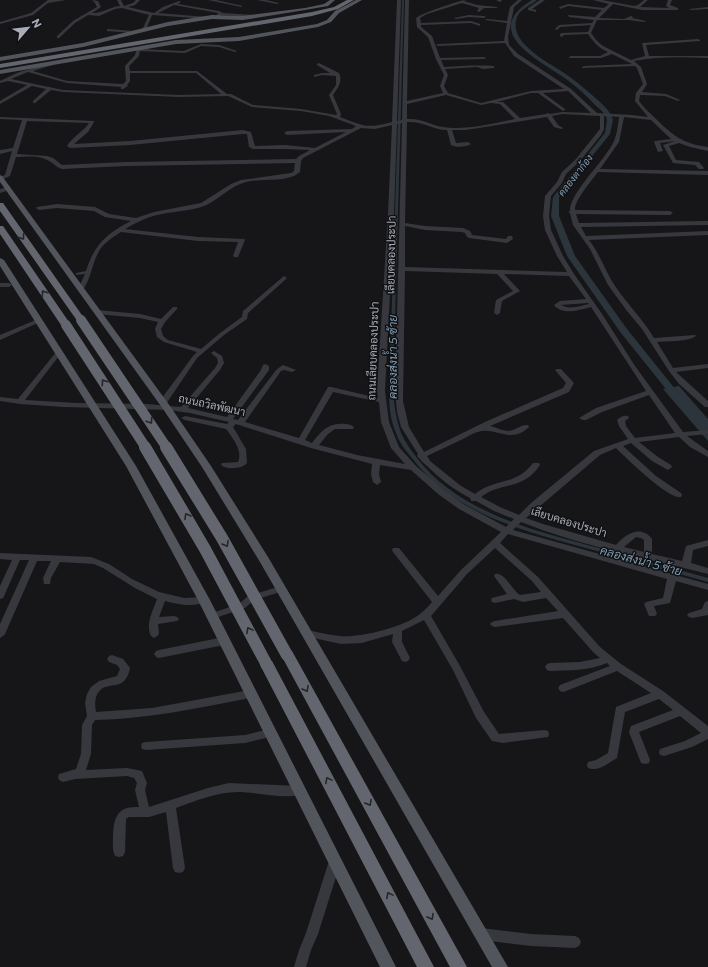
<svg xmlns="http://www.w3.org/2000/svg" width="708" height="967" viewBox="0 0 708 967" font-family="Commissioner,Sarabun,sans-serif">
	<rect width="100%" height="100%" fill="#161618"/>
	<path fill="#2c353c" d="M679 386 708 419V441L663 389Z"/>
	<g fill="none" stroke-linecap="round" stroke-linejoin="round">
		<path fill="#2c353c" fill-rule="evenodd" d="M402 0H404L393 391C394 405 396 419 401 433 405 442 411 450 417 458 459 513 536 531 599 548 636 558 672 568 708 578V582C671 572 634 561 597 551 531 533 455 516 412 458 405 450 399 442 396 433 390 419 389 405 389 391Z"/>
		<path fill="#2c353c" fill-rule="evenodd" d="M532 0H537C532 5 522 8 518 15 504 43 553 64 570 77 581 85 591 94 601 103 606 108 611 113 613 120L610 134 559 197V216L575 256 627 329 680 395 682 397 680 399H674L621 333 567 256 551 216 553 197 605 133 607 120C606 114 601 110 596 106 587 96 577 87 566 79 539 60 479 32 532 0Z"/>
		<path fill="#37383d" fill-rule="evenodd" d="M48 0H66L48 3 33 15 0 24V22L31 13Z
			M92 0 98 1 101 7 92 13C102 14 109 7 120 6L117 0H121L124 6 133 3 136 0H140L135 5 128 7 154 13 163 7 179 1 181 2 178 4 219 11 223 13 255 15 257 16 255 17 221 15 218 18 216 17 218 13 174 5 158 13 207 17 209 18 207 19 152 15 146 30 144 31 142 30 149 15 122 8 115 9 99 16 88 15 75 23 59 38H57V36L73 21 97 7 95 3Z
			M208 0H216L243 6 241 7Z
			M257 0H266L279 3 277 4Z
			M397 0H401L397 121 402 120 405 0H409L407 101 443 93 440 86 444 75 436 59 428 37 417 27 416 18C420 14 460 0 466 0L464 1 477 5 498 7 496 8H484L479 12 477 11 479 8 462 3 427 14 420 18 421 23 471 21 480 24V26L471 23 421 25V27L432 36 440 58 484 57 486 58 484 59 441 60 444 67C461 66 477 65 494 66V68L483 69 477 67 445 69 448 75 444 86 448 93 481 103 531 91 564 89 514 56 505 43 438 46 436 45 438 44 504 41 507 23 485 20 487 19 507 21 510 7 518 0H522L514 7 508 37 509 45 518 54 571 89 597 113 632 115 648 117 635 101 636 93 643 84 637 68 635 66 582 68V67L584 66 632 64 612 54 601 58H569V57L571 56H600L608 52C599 48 594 43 588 34L564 35 562 37 560 36V34L562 33 588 32 591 25 560 27 557 30 555 29 559 25 592 23 594 20 569 17 568 15 595 17 602 10 568 6 560 9 559 7 568 4 604 8 609 4 593 0H602L634 6 638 5 644 0H648L640 7 669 8 666 6 668 0H672L670 5 678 8V10H642L613 4 599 18 624 19 631 16 633 17 632 18 646 21 644 22 628 20H597L591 33 597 41 603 46 631 60 645 56 642 43 698 39 700 40V41L646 45 649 56H708V58C684 57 658 56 634 61L641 67 647 84 642 92 666 94 680 100 678 101 665 96 640 95 639 101C643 107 649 112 654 117 672 135 683 144 708 147V151L690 147 679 143 669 146 676 160 699 162 704 168 703 169H699L695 165 673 163 663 145 675 141 660 143 663 151 658 152 654 142 655 141 671 139 651 120 624 117 619 142 600 169 708 171V175L598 172C592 180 574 201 575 210L670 211 673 213 670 215 576 214 579 223 708 221V225L581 227 586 236 708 231V235L589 240C600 254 605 271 615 286 627 304 643 319 654 338L695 335 696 336C688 342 667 341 657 342L673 368 708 364V368L676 372 708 401V407H705L679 384 669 371 642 329 627 311 608 285 590 249 573 225 570 213 568 212 570 211C568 195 607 158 614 141 617 134 618 125 619 117L604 116V129L601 135 580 161 566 174 562 183 551 196 549 216 551 230 563 256 574 274 602 314 635 366 683 432 708 430V434L687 436 708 451V457L690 447 679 437 639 442 658 457 671 465 672 467 668 470 652 461 631 443 623 446 656 476 681 493 682 495 681 497C669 500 626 458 616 448L600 455 526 518 543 524 616 545C625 534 641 524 652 539V554L682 561 686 546 708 540V546L693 550 691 563 708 568V574C646 558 581 546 521 522L513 530 708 584V590L676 581 670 603 654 606 657 614 655 616H649L644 604 646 602 663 598 667 579 508 534 500 543 538 577 600 647 621 664 663 691 708 726V739L692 747 664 756 660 755 659 752 660 749 685 741 701 733 680 716 639 732 650 760 649 763 645 764 641 763 629 732 631 726 673 710 659 699 625 712 617 758C608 763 599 772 588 768L587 765 588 762 596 760 608 753 616 707 651 693 617 671 566 691 563 692 560 691 558 688 560 685 610 666 607 663C589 671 569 670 550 671L547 670 545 667 547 664 550 663 580 662 600 658 594 653 563 618 495 627 492 626 490 624 492 622 495 621 558 611 546 598 523 602 514 599 495 603 492 602 491 600 492 598 507 594 494 576 495 574C504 571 512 590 520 595L541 592 532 581 495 548 467 574 431 616 460 666 484 712 499 734 544 730 548 731 549 734 548 737 503 743 492 741 476 718 453 670 424 620 402 631V642L410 658 408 661 405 662 402 661 392 642 393 634 362 643 341 644 304 636 302 634 304 632 307 630C318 632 329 635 340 636 359 638 398 628 414 618 421 614 427 608 432 602L393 552 392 550 393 548H399L438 596 461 570 501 532 459 509 438 494 411 470 380 465 379 474 381 482 377 485 373 482 371 474 372 464 311 448 236 424 233 427 246 449 247 463C242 469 227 470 221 465L222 463 238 462C243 451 233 438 226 429L185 420 181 418 185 416 227 424 229 422 190 413 169 410 64 407 20 404 0 401V397L18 399 57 351 59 350 62 352 25 400 77 403 147 404 181 407 215 368 218 363 217 358 211 353 214 351 222 356 224 363 220 370 188 408 227 417 261 370 263 365 265 364 269 366V370L233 419 238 420 277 369 283 365 296 370 292 372 284 370 281 371 245 422 299 438 328 387H331L378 398 377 391 388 214 392 125 375 129 361 128 303 158 301 161 300 172C288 183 262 178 246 182 230 186 219 200 204 206 190 211 176 211 162 214 149 216 137 222 125 229L198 237 244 239 245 240 238 257H234L233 256 238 242 198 241 121 232C113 237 104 243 99 251 92 264 91 278 83 290L81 291 78 289 85 274 76 275V273L86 271C94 245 107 233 131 221L105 217 94 211 57 208 39 210 36 208 37 207 57 204 95 207 109 214 136 218 154 212 201 203 231 184 241 180 291 173 294 171 295 163 126 166 62 169C55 167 52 161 45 159 36 155 25 157 16 157L10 176 1 180 0 177 5 175 12 151 0 154V150L13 148 22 120 0 119V117L94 121V122L88 132 74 144 130 141 243 130 251 132 255 146 285 145 315 148 346 132 287 135 284 133 287 131 352 129 356 126 329 116 301 111 252 107 228 96 179 97 63 92 51 90 35 103H33V101L46 89 32 86 0 104V101L27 85 8 81 0 83V81L19 72 51 63 53 64V65L33 71 67 81 123 84 126 81 125 66 135 55 137 47H141V49L184 51 201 44 219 45 237 51 235 52 219 47 201 46 185 53 140 51 139 56 129 66 130 71H197L227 94H231L253 105 301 109 336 115 337 114 329 95 336 85V76L322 75 314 77V75L322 73H330L317 65V64L319 63 339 73C343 82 338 88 333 95L341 114 340 117C364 126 366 129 392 122ZM28 72 67 83 121 87V89H123L128 86 127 85 130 81V73H196L221 94 179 95 63 90 11 79ZM568 91 591 113 562 112 550 114 548 113 546 114 520 118 503 102H497L531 93H538L563 111 565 110V109L543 93ZM446 95 481 105 491 103 500 104 515 119C495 123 464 131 443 127 430 125 422 118 407 119V104ZM562 114 600 116V129L576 159 562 172 557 182 545 196 543 216 545 230 557 256 567 272 405 267V226L425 230 462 232 465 233 467 237 469 238 507 243 513 239 512 236H508L506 239 472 235 470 231 463 228 425 226 405 223 407 122C423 121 433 130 447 130L451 145C456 148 466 147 471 144L468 142 456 143 452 130H466L547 117 554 127 561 129 563 128 558 125 552 116ZM27 121 89 123C83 132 72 137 67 146L70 148 130 145 243 134H247L249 147 253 149H285L310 150 299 156 296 159 126 162 62 165 53 158 47 156 17 154ZM402 123 395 390 397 412 401 427 418 454 417 456C420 459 422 462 426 465 439 478 454 490 470 498L471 501H476L494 511 514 519 506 527 465 505 444 490 416 466 399 447 389 422 385 391 394 214 397 124ZM405 271 497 274 513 291 496 300 494 313 497 315 500 313 502 301 520 291 504 274 569 276 586 299 560 301 554 305C563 316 579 310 591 307L646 391 596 408 579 418 583 420H586L602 412 649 395 675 433 635 438 626 426 625 421 629 418 628 416C624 415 620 417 617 420L619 426 628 439 594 451 531 503 519 515 500 507 481 497C502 481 523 491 540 465L539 463H533C516 486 495 478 475 494L461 486 430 461 427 456C438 451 450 445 461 440 467 437 473 433 478 432 495 426 511 445 529 427L528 425C521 424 516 430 509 431 502 431 496 427 490 426L569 392 574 383 561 369H557L555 370 566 383 563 388 485 422 424 452 409 427 403 401ZM588 303 589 304C580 306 569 310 561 305ZM333 392 379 402 381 422 391 448 405 464 357 455 319 445 328 434 335 429H353L354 427C351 425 349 424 345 424 329 422 321 431 312 443L305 440ZM636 537 641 538 644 540V552L624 547Z
			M496 0H501L502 1 500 2Z
			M540 0H545L532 9 536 10V12L528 10V8Z
			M708 7V9L691 10 689 9Z
			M469 15 484 16 486 17 484 18 469 17 456 19 454 18Z
			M108 29 133 31 135 32 133 33 107 31V29Z
			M8 187 10 188V190L0 193V189Z
			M284 276 287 278 286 279 248 313 247 319 224 335 197 358 166 404H163L159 402 193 356 197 352 164 342 157 337 155 329 158 322 140 318 97 314 94 312 97 310 140 314 161 319 173 307H177V309L165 322 161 329 163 336 168 340 201 349 220 333 242 317 243 311Z
			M0 283H9L12 285 9 287H0Z
			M38 319 41 321 40 322 0 340V335Z
			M0 553 91 557 109 564 132 579 159 592 184 598 204 597 207 598 208 600 207 602C193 607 179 605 165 601L159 617 174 616 177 617 179 619 177 621 158 624 159 634 157 636 154 638 151 636C145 624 153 611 157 599L135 588 103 568 94 564 60 562 51 578 50 584H44L43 578 51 561H37L5 634 3 636 0 638V624L29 560H20L4 596 3 598 0 599V586L12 560 0 559Z
			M281 586 284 587 285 589 284 591 254 600 245 608 212 619 209 618 207 616 209 614 239 604 248 596Z
			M708 601V615L692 618 689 617 687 615 689 613 702 609 705 602Z
			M224 637 227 638 229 641 227 644 224 645 159 658 156 657 154 654 156 651 159 650Z
			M112 655 123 659 130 668C129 673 127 679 123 682 118 686 111 685 105 687 95 691 94 703 96 712L152 708 250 690 253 691 255 694 253 697 250 698C199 708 147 719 95 720L92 725 91 754 86 770 127 768 142 771 147 783 145 790 149 807 208 788 229 783 299 786 303 788 304 791 303 794C288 800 256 792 238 792 216 792 196 801 176 808L185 868 183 872 179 873 175 872 173 868 166 812 149 817H129L126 819 125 852 123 856 119 857 115 856C112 850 113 843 113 836 114 817 117 806 139 807L135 790 137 783 134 778 127 776 75 779 63 782 59 780 58 777 59 774 76 769 81 754 82 725 87 716 85 703 87 694 91 687 99 681 117 676 120 669 117 665 109 662 107 659 109 656Z
			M270 729 274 730 275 733 274 736 245 743 146 750 142 749 141 746 142 743 146 742 245 735Z
			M335 856 339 857 341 861 318 934 311 950 306 967H294L299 950 306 933 329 861 331 857Z
			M481 928 531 934 575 936 579 938 581 942 579 946 575 948 531 946 481 940 477 938 475 934 477 930Z"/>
		<path fill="#53555c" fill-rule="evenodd" d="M330 0H335L328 6 305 10 243 20 212 19 168 26 83 47 0 61V57L83 43 168 22 212 15 243 16 305 8 324 4Z
			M356 0H362L339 13 331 22 318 27 239 41 176 44 0 74V70L176 40 239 37 317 24 327 20 335 11Z
			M0 175 2 176 170 406 211 466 268 557 508 967H492L260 562 202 467 163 409 0 182Z
			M0 258 4 260 136 466 210 600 396 967H380L198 600 126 466 0 266Z"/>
		<path fill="#63666e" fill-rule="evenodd" d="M347 0H354L338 9 312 16 0 68V64L312 12 334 7Z
			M0 203H3L84 318 86 320 84 322H78L0 211Z
			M0 226H3L71 325 69 327 66 328 61 325 0 234Z
			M287 650 292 651 467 967H450L281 655 282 651Z
			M267 660 272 661 434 967H417L260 665 262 661Z"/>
		<path stroke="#63666e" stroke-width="10" d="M81 320 167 448
			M66 325 146 448"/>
		<path stroke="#63666e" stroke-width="12" d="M145 447 205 549 267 665
			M166 447 222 538 287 655"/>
	</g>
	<defs><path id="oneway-chevron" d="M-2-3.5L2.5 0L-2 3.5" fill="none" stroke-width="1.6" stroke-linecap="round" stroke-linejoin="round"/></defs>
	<g stroke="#26262a">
		<use href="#oneway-chevron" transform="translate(22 237) rotate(55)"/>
		<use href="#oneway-chevron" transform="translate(44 293) rotate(-124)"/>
		<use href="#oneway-chevron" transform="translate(104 382) rotate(-124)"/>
		<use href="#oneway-chevron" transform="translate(150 421) rotate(56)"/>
		<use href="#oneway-chevron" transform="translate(187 516) rotate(-120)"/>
		<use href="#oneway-chevron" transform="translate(226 544) rotate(60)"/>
		<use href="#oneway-chevron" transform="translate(249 630) rotate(-118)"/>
		<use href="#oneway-chevron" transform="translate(306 689) rotate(61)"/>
		<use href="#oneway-chevron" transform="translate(328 780) rotate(-118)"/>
		<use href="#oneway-chevron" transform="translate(369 803) rotate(61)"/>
		<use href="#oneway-chevron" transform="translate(389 895) rotate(-118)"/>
		<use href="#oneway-chevron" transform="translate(431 917) rotate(61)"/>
	</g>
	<g text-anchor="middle" stroke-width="3" stroke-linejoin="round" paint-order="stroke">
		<g font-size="10" font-style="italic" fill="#7f9bb3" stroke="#111113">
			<text transform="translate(575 175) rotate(-52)" y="4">คลองตาก้อง</text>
		</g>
		<g font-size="11" fill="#a8adb8" stroke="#111113">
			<text transform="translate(391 255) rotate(-89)" y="4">เลียบคลองประปา</text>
			<text transform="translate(373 351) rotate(-88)" y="4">ถนนเลียบคลองประปา</text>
			<text transform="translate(212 405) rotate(12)" y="4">ถนนถวิลพัฒนา</text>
			<text transform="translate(569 522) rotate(17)" y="4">เลียบคลองประปา</text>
		</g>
		<g font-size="12" font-style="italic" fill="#7f9bb3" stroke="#111113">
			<text transform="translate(393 357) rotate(-90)" y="4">คลองส่งน้ำ 5 ซ้าย</text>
			<text transform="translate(641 561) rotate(15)" y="4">คลองส่งน้ำ 5 ซ้าย</text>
		</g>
	</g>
	<g transform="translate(28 28) rotate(62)" stroke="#111113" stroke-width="3" paint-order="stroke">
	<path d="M0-3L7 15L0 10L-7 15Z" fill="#a8adb8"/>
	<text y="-6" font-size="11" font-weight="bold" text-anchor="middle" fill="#a8adb8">N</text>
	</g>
</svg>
